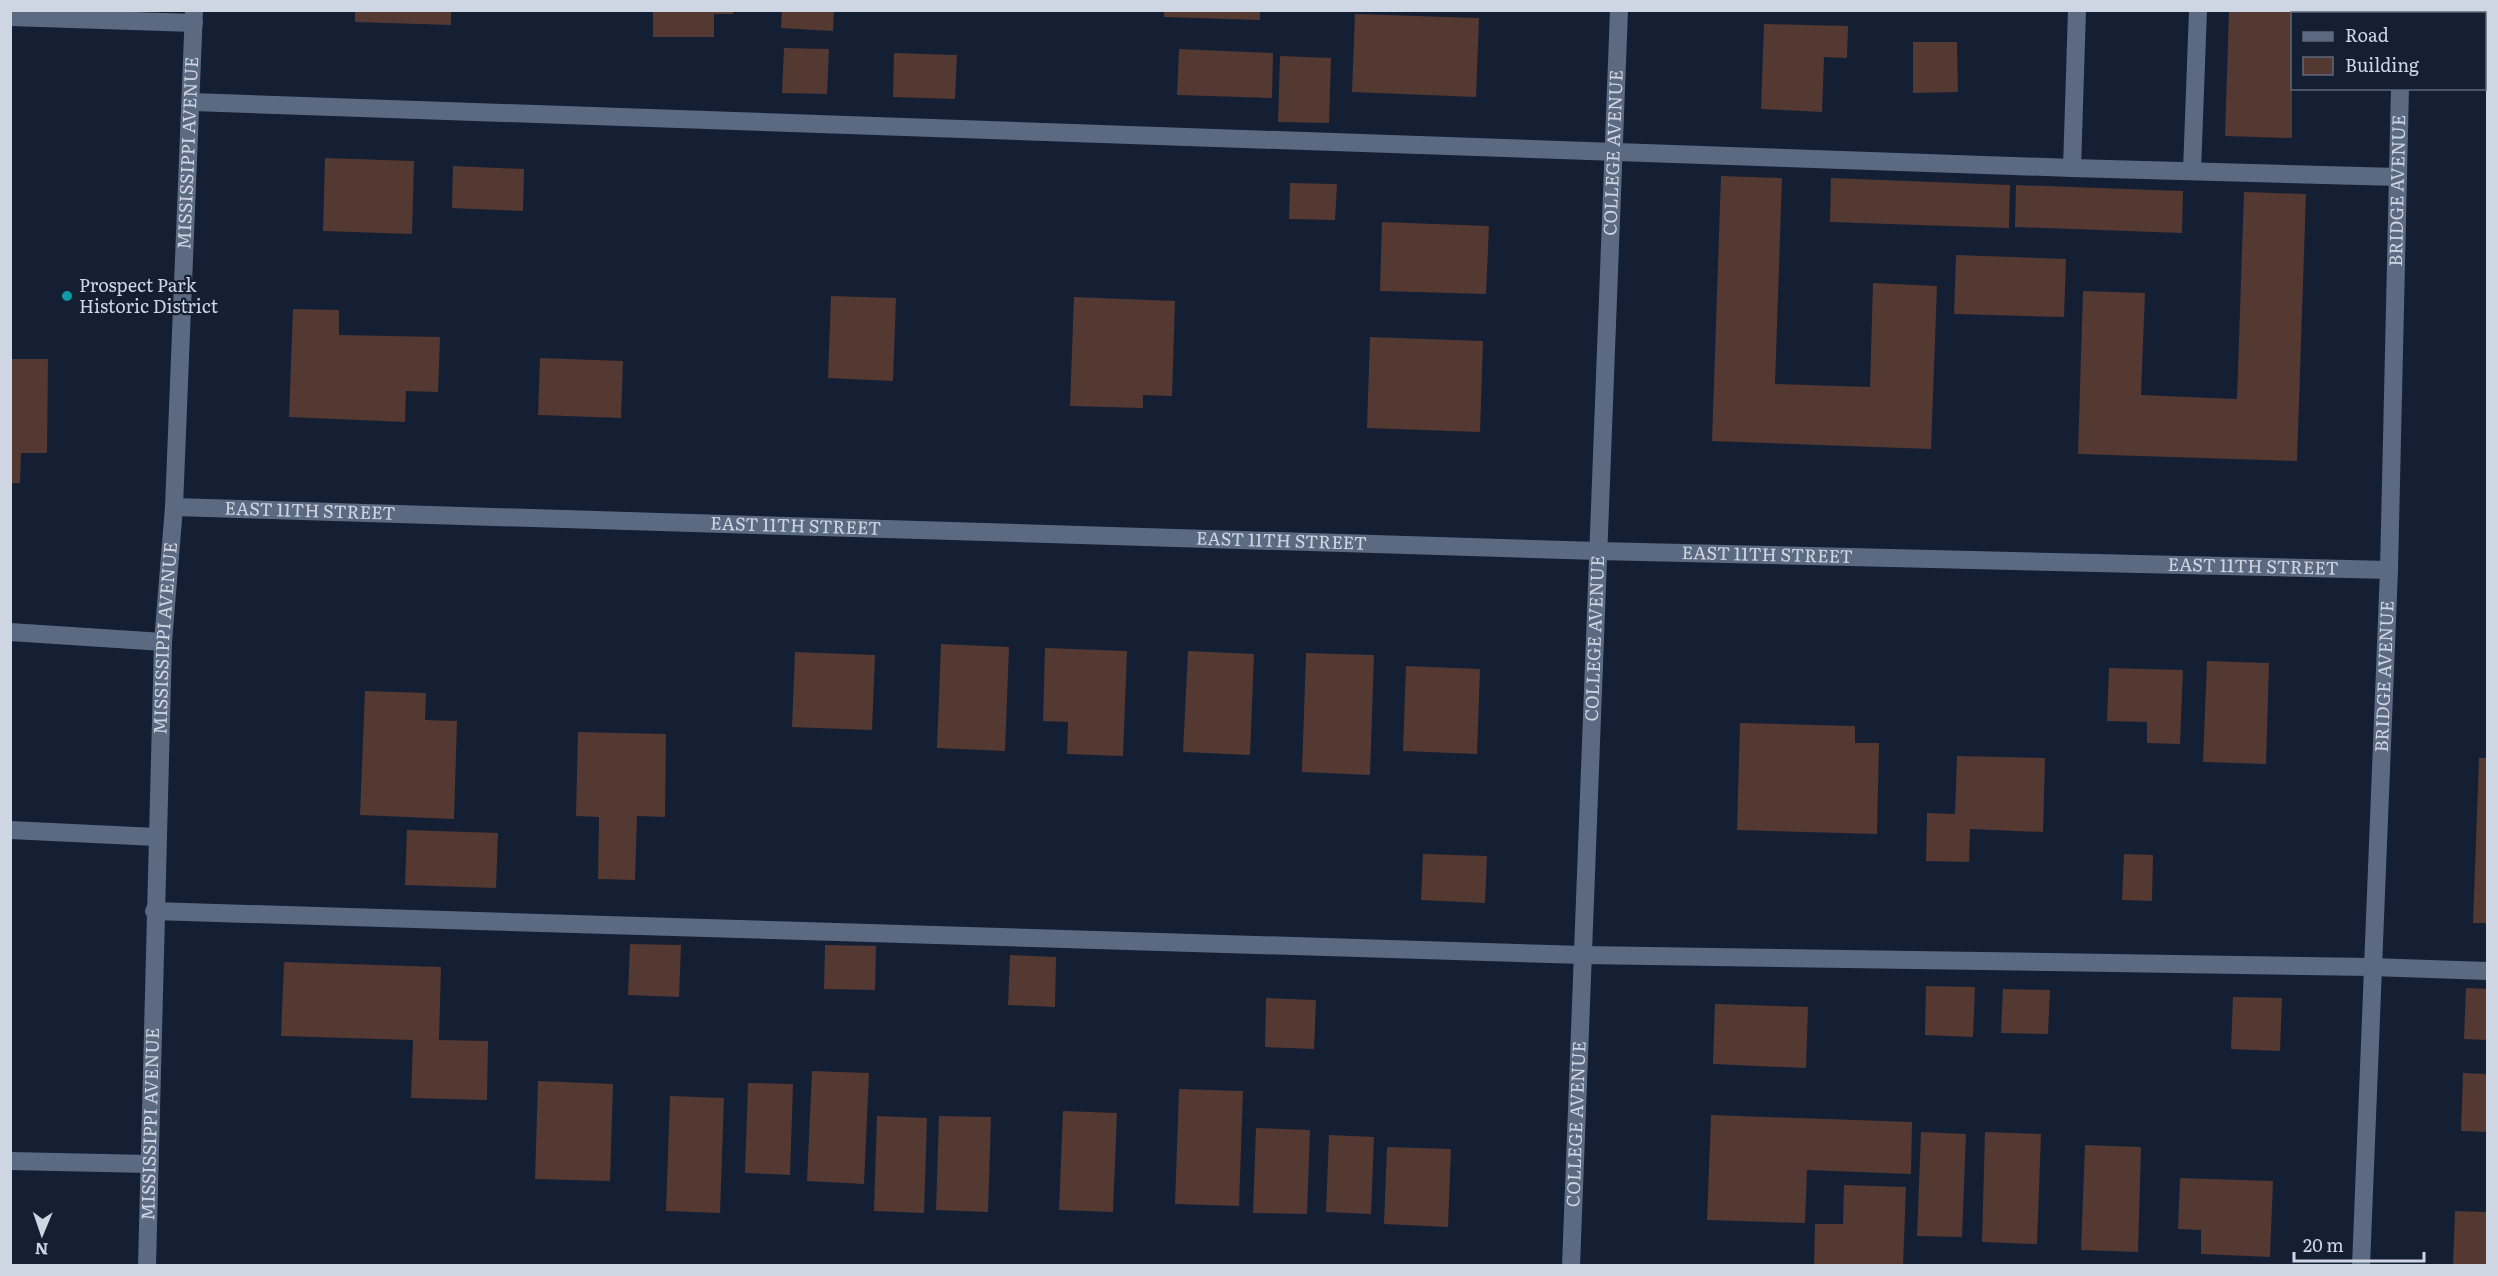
<svg xmlns="http://www.w3.org/2000/svg" width="2498" height="1276" viewBox="0 0 2498 1276" font-family="Literata,serif">
	<rect width="100%" height="100%" fill="#141f33"/>
	<path fill="#543832" d="M355 10H451V25L355 22Z
		M653 10H733V14H714V37H653Z
		M782 10H834L833 31 781 28Z
		M1164 10H1260V20L1164 17Z
		M2229 10H2296V14H2292V138L2225 136Z
		M1355 14 1479 18 1476 97 1352 92Z
		M1764 24 1848 26 1847 58 1824 57 1822 112 1761 109Z
		M1913 42H1957L1958 92 1913 93Z
		M784 48 829 49 827 94 782 93Z
		M1179 49 1273 53 1272 98 1177 95Z
		M894 53 957 55 955 99 893 97Z
		M1280 56 1331 58 1329 123 1278 122Z
		M325 158 414 161 412 234 323 231Z
		M453 166 524 169 523 211 452 208Z
		M1721 176 1782 178 1775 384 1870 387 1873 283 1937 286 1931 449 1712 441Z
		M1831 178 2010 185 2009 228 1830 222Z
		M1290 183 1337 184 1335 220 1289 219Z
		M2016 185 2183 191 2182 233 2015 227Z
		M2244 192 2306 194 2297 461 2078 454 2083 291 2145 293 2141 395 2237 399Z
		M1382 222 1489 226 1486 294 1380 291Z
		M1956 255 2066 259 2064 317 1954 314Z
		M831 296 896 298 893 381 828 378Z
		M1074 297 1175 301 1172 396 1143 395V408L1070 406Z
		M293 309 339 310V335L440 337 438 392 406 391 405 422 289 417Z
		M1370 337 1483 341 1480 432 1367 428Z
		M540 358 623 361 621 418 538 415Z
		M10 359H48L47 453H21L20 483H10Z
		M941 644 1009 647 1005 751 937 748Z
		M1045 648 1127 651 1123 756 1067 754 1068 722 1043 721Z
		M1188 651 1254 654 1250 755 1183 752Z
		M795 652 875 655 872 730 792 727Z
		M1306 653 1374 655 1370 775 1302 772Z
		M2207 661 2269 663 2266 764 2203 762Z
		M1406 666 1480 669 1477 754 1403 751Z
		M2109 668 2183 670 2180 744 2147 743V722L2107 721Z
		M365 691 426 693 425 720 457 721 454 819 360 815Z
		M1740 723 1855 726V743H1879L1877 834 1737 830Z
		M578 732 666 734 665 817 637 816 635 880 598 879 599 817 576 816Z
		M1957 756 2045 758 2043 832 1970 829 1969 862 1926 861 1927 813 1955 814Z
		M2479 758H2488V923H2473Z
		M407 830 498 833 496 888 405 885Z
		M1423 854 1487 856 1485 903 1421 900Z
		M2124 854 2153 855 2152 901 2122 900Z
		M630 944 681 945 679 997 628 995Z
		M825 945 876 946 875 990 824 989Z
		M1010 955 1056 957 1055 1007 1008 1005Z
		M284 962 441 967 439 1040 488 1041 487 1100 411 1098 413 1040 281 1036Z
		M1926 986 1975 987 1973 1037 1925 1035Z
		M2466 988 2488 989V1040L2464 1039Z
		M2003 989 2050 990 2048 1034 2001 1033Z
		M2233 997 2282 998 2280 1051 2231 1049Z
		M1266 998 1316 1000 1314 1049 1265 1047Z
		M1715 1004 1808 1007 1806 1068 1713 1064Z
		M812 1071 869 1073 864 1184 807 1181Z
		M2463 1073 2488 1074V1132L2461 1131Z
		M538 1081 613 1084 610 1181 535 1179Z
		M748 1083 793 1084 790 1175 745 1173Z
		M1179 1089 1243 1091 1239 1206 1175 1204Z
		M670 1096 724 1098 720 1213 666 1211Z
		M1063 1111 1117 1113 1113 1212 1059 1210Z
		M1711 1115 1912 1122 1911 1174 1807 1170 1805 1223 1707 1220Z
		M877 1116 927 1118 924 1213 874 1211Z
		M939 1116 991 1117 988 1212 936 1210Z
		M1256 1128 1310 1130 1307 1214 1253 1213Z
		M1921 1132 1966 1134 1962 1237 1917 1236Z
		M1985 1132 2041 1134 2037 1244 1982 1242Z
		M1329 1135 1374 1137 1371 1214 1326 1212Z
		M2085 1145 2141 1147 2138 1252 2081 1250Z
		M1387 1147 1451 1149 1448 1227 1384 1224Z
		M2180 1178 2273 1181 2270 1257 2201 1254V1230L2178 1229Z
		M1844 1185 1906 1187 1903 1266H1814L1815 1224H1843Z
		M2455 1211 2488 1212V1266H2453Z"/>
	<g fill="none" stroke-linecap="round" stroke-linejoin="round">
		<g stroke="#5b6a81" stroke-width="18">
			<path d="M2402 14V10"/>
			<path d="M10 17 194 23"/>
			<path d="M192 102 2072 168 2398 177"/>
			<path d="M2072 168 2077 10"/>
			<path d="M2192 171 2198 10"/>
			<path id="s1" d="M174 507 1598 551 2389 570"/>
			<path d="M10 632 163 642"/>
			<path d="M10 830 156 837"/>
			<path d="M154 911 1583 955 2371 967 2488 971"/>
			<path d="M10 1161 149 1164"/>
			<path id="s2" d="M147 1266 163 642 174 507 194 10"/>
			<path id="s3" d="M1571 1266 1619 10"/>
			<path id="s4" d="M2361 1266 2389 570 2400 88"/>
		</g>
	</g>
	<circle fill="#0f9aa8" stroke="#141f33" stroke-width="2" cx="67" cy="296" r="6"/>
	<g text-anchor="middle" stroke-width="4.5" stroke-linejoin="round" paint-order="stroke">
		<g font-size="18" fill="#ced6e4" stroke="#141f33">
			<text dy="6" stroke="none"><textPath href="#s2" startOffset="1114">MISSISSIPPI AVENUE</textPath></text>
			<text dy="6" stroke="none"><textPath href="#s3" startOffset="1114">COLLEGE AVENUE</textPath></text>
			<text dy="6" stroke="none"><textPath href="#s4" startOffset="1076">BRIDGE AVENUE</textPath></text>
			<text dy="6" stroke="none"><textPath href="#s1" startOffset="136">EAST 11TH STREET</textPath></text>
			<text dy="6" stroke="none"><textPath href="#s1" startOffset="622">EAST 11TH STREET</textPath></text>
			<text dy="6" stroke="none"><textPath href="#s1" startOffset="1108">EAST 11TH STREET</textPath></text>
			<text dy="6" stroke="none"><textPath href="#s1" startOffset="1594">EAST 11TH STREET</textPath></text>
			<text dy="6" stroke="none"><textPath href="#s1" startOffset="2080">EAST 11TH STREET</textPath></text>
			<text dy="6" stroke="none"><textPath href="#s2" startOffset="628">MISSISSIPPI AVENUE</textPath></text>
			<text dy="6" stroke="none"><textPath href="#s3" startOffset="628">COLLEGE AVENUE</textPath></text>
			<text dy="6" stroke="none"><textPath href="#s4" startOffset="590">BRIDGE AVENUE</textPath></text>
			<text dy="6" stroke="none"><textPath href="#s2" startOffset="142">MISSISSIPPI AVENUE</textPath></text>
			<text dy="6" stroke="none"><textPath href="#s3" startOffset="142">COLLEGE AVENUE</textPath></text>
		</g>
		<g font-size="18" fill="#ced6e4" stroke="#141f33" text-anchor="start">
			<text x="79" y="292">Prospect Park<tspan x="79" dy="21">Historic District</tspan></text>
		</g>
	</g>
	<rect width="2498" height="1276" fill="none" stroke="#ced6e4" stroke-width="24"/>
	<rect x="2291" y="12" width="195" height="78" fill="#141f33" stroke="#5e687a" stroke-width="1.5"/>
	<rect x="2303" y="32" width="30" height="9" fill="#5b6a81" stroke="#5e687a" stroke-width="1.5"/>
	<text x="2345" y="42" font-size="18" fill="#ced6e4">Road</text>
	<rect x="2303" y="57" width="30" height="18" fill="#543832" stroke="#5e687a" stroke-width="1.5"/>
	<text x="2345" y="72" font-size="18" fill="#ced6e4">Building</text>
	<g transform="translate(42 1234) rotate(182)" stroke="#141f33" stroke-width="4.5" paint-order="stroke">
	<path d="M0-4.5L10 22L0 15L-10 22Z" fill="#ced6e4"/>
	<text y="-9" font-size="16" font-weight="bold" text-anchor="middle" fill="#ced6e4">N</text>
	</g>
	<path d="M2294 1252v9h130v-9" fill="none" stroke="#ced6e4" stroke-width="3"/>
	<text x="2303" y="1252" font-size="18" fill="#ced6e4" stroke="#141f33" stroke-width="4.5" paint-order="stroke">20 m</text>
</svg>
